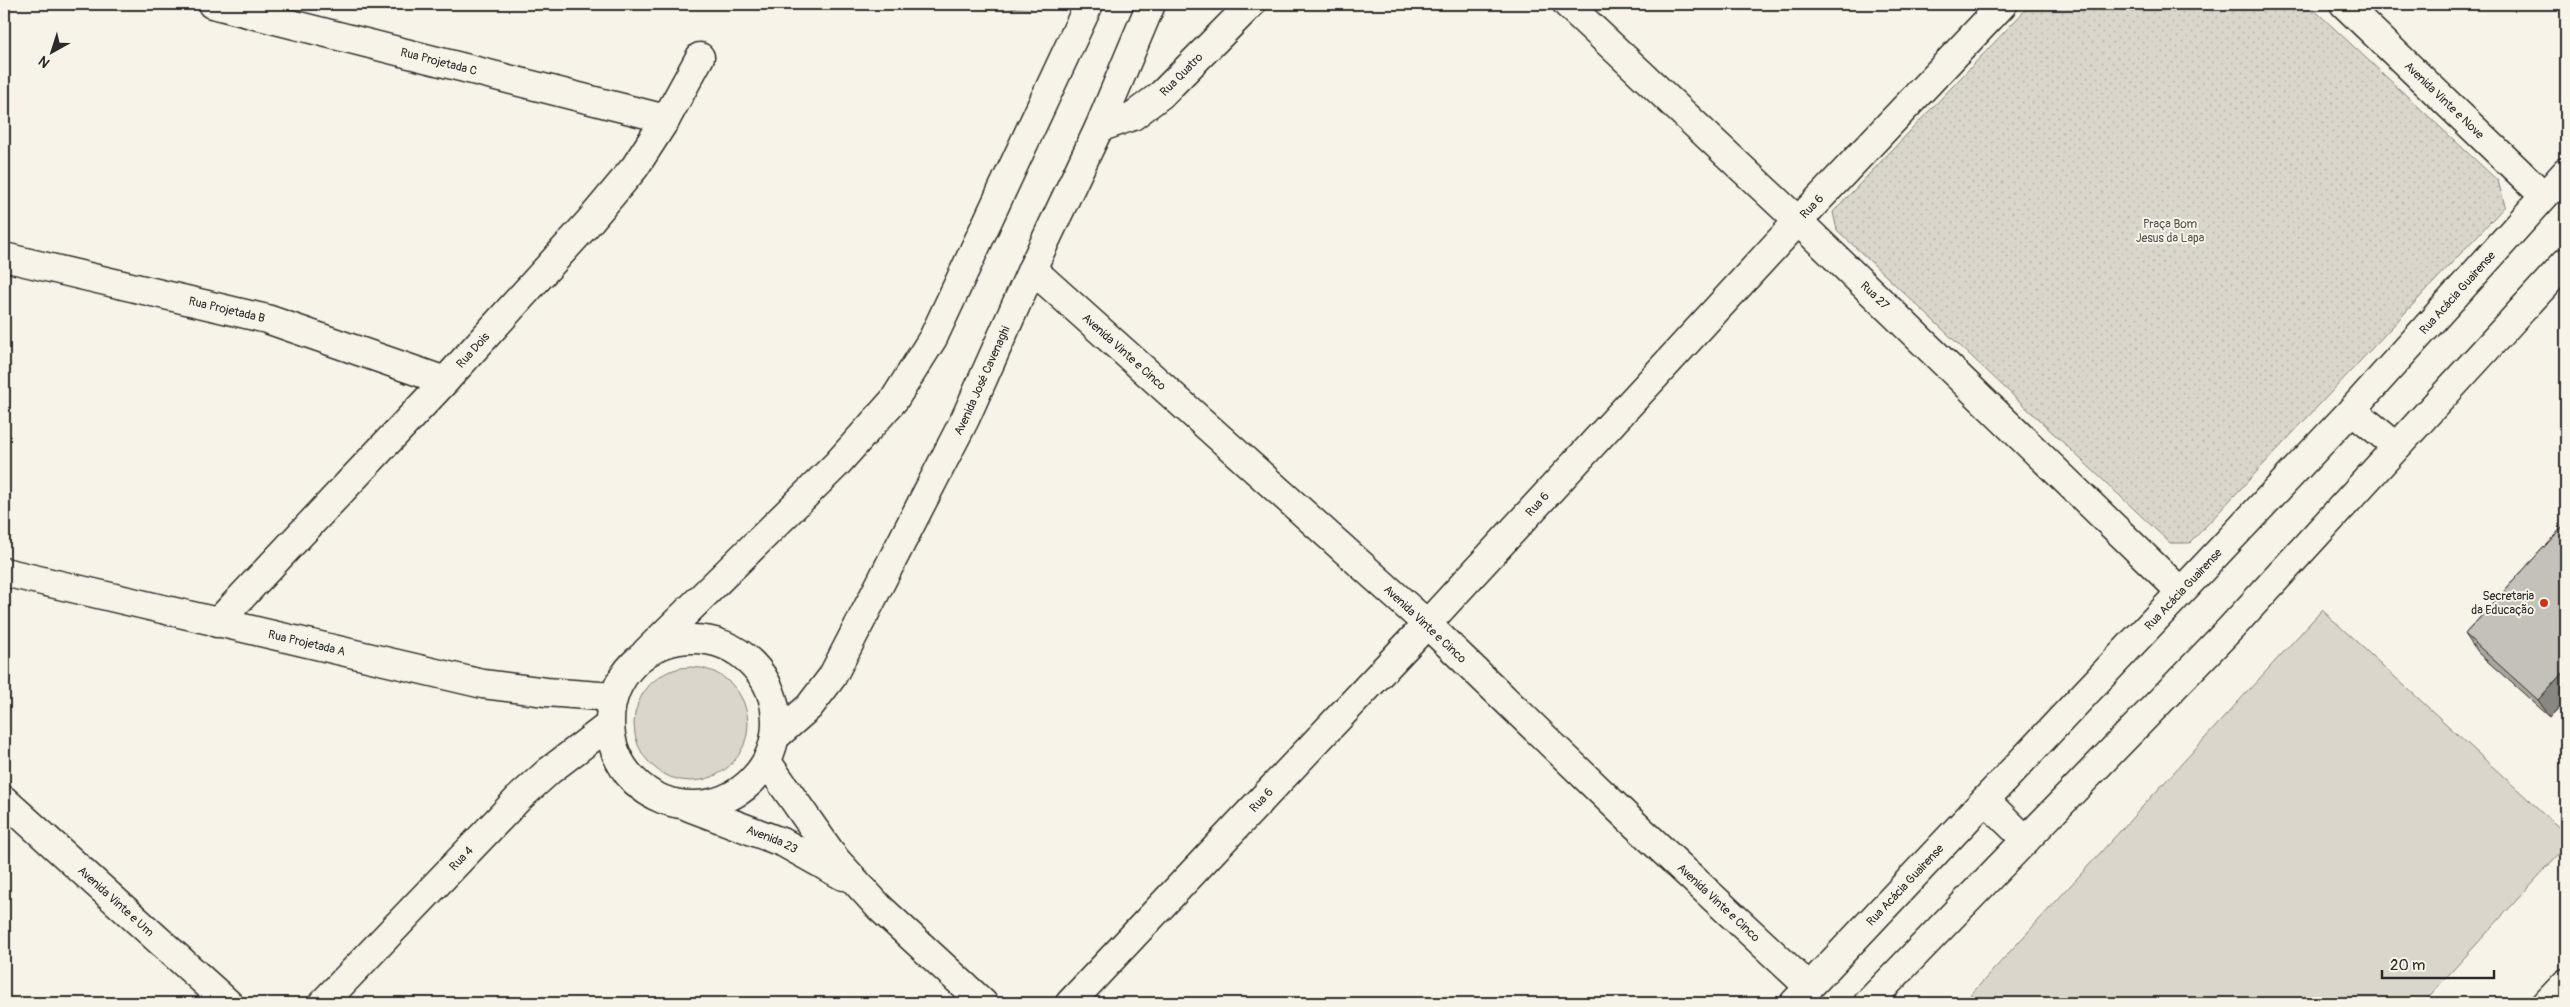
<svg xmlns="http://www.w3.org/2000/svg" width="2570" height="1007" viewBox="0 0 2570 1007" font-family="Pangolin,sans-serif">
	<defs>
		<pattern id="park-dots" width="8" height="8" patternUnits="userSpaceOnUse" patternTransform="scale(1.25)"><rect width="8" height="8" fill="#dad6cc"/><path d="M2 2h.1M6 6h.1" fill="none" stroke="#bbb8af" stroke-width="1.8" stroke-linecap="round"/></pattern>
	</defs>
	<rect width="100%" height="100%" fill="#f7f3e8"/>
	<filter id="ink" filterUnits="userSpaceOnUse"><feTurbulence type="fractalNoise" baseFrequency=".02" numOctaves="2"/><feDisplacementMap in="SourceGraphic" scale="10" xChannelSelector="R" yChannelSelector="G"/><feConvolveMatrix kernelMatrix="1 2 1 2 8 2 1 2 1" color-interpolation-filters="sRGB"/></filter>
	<g filter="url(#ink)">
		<path fill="#dad6cc" stroke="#82807c" d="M979 4H1034L1030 10Z
			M2322 610 2566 834V846L2423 1003H1967L1965 1001Z
			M634 724a57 57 0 1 1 114 0a57 57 0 1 1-114 0Z"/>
		<path fill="url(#park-dots)" stroke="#82807c" d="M2031 4H2308L2498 181 2505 206 2190 543H2170L1837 230 1833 212Z"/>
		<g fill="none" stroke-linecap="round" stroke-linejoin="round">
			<defs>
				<g id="street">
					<path id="s1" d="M212 4 666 119"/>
					<path id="s2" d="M1567 4 1798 221 2180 591"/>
					<path id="s3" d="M2344 4 2544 196"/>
					<path id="s4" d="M1099 128 1133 116 1162 94 1251 4"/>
					<path id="s5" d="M4 257 267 319 445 381"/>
					<path id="s6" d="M1032 269 1427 624 1798 221 2003 4"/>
					<path id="s7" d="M4 572 483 684 546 692 613 697"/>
					<path id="s8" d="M217 623 445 381 589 222 635 167 666 119 700 57"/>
					<path id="s9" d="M4 800 228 1003"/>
					<path id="s10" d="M323 1003 518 799 549 771 609 725"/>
					<path d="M2547 1003 2566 983"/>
				</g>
				<g id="secondary">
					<path d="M2352 410 2396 446"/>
					<circle cx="693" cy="722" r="83"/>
					<path d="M646 652 836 465 894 400 933 338 1089 4"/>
					<path id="s11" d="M776 736 809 707 832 677 965 419 1032 269 1099 128 1151 4"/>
					<path d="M767 762 836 860 879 907 983 1003"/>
					<path d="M1985 800 2026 840"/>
					<path id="s12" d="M689 807 784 843 843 876"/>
					<path id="s13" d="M1070 1003 1427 624 1628 818 1809 987"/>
					<path id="s14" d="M1794 1003 2352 410 2566 172"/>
					<path d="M1868 1003 2231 628 2566 262"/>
				</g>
			</defs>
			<use href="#street" stroke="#2b2b2b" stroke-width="31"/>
			<use href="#secondary" stroke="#2b2b2b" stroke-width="31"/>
			<use href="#street" stroke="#f7f3e8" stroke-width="28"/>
			<use href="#secondary" stroke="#f7f3e8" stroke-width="28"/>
		</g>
		<path fill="#a9a69f" stroke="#2b2b2b" d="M2566 523V700L2550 717 2477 652 2465 634Z"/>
		<path fill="#898782" stroke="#2b2b2b" d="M2566 669V700L2550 717 2538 700Z"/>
		<path fill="#c4c1b9" stroke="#2b2b2b" d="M2566 523V669L2538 700 2465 634Z"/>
	</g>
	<circle fill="#c8321e" stroke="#f7f3e8" stroke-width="2" cx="2544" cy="603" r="5"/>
	<g text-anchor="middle" stroke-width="4" stroke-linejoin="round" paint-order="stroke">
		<g font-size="12" fill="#2b2b2b" stroke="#f7f3e8">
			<text dy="4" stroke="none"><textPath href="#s1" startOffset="234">Rua Projetada C</textPath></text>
			<text dy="4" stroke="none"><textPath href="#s4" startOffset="100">Rua Quatro</textPath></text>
			<text dy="4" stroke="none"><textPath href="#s3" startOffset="139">Avenida Vinte e Nove</textPath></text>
			<text dy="4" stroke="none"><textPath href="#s6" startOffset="1099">Rua 6</textPath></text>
			<text dy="4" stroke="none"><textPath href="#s14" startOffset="972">Rua Acácia Guairense</textPath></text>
			<text dy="4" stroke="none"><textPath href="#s2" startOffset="424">Rua 27</textPath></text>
			<text dy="4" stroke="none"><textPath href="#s5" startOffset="229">Rua Projetada B</textPath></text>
			<text dy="4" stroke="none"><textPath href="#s8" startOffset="374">Rua Dois</textPath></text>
			<text dy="4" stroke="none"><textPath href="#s6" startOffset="124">Avenida Vinte e Cinco</textPath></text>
			<text dy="4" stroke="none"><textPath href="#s11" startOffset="414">Avenida José Cavenaghi</textPath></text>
			<text dy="4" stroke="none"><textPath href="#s6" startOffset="694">Rua 6</textPath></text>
			<text dy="4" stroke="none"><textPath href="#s14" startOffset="568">Rua Acácia Guairense</textPath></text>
			<text transform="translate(1425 624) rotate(43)" y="4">Avenida Vinte e Cinco</text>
			<text dy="4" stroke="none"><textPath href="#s7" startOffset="311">Rua Projetada A</textPath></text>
			<text dy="4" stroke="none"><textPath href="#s13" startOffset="279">Rua 6</textPath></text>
			<text dy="4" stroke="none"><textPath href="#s12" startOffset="89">Avenida 23</textPath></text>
			<text dy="4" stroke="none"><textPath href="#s10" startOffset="200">Rua 4</textPath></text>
			<text dy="4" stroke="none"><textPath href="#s14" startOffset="162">Rua Acácia Guairense</textPath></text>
			<text dy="4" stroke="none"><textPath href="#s9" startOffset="151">Avenida Vinte e Um</textPath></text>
			<text dy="4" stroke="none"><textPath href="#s13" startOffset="924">Avenida Vinte e Cinco</textPath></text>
		</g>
		<g font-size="12" fill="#575653" stroke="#f7f3e8">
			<text x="2170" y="228">Praça Bom<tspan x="2170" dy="14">Jesus da Lapa</tspan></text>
		</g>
		<g font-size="12" fill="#2b2b2b" stroke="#f7f3e8" text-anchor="end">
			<text x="2534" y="600">Secretaria<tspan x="2534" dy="14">da Educação</tspan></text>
		</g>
	</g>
	<rect width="2570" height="1007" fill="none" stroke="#f7f3e8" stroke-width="20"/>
	<rect x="10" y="10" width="2550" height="987" fill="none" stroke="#2b2b2b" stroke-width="2" filter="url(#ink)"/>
	<g transform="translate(52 52) rotate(219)" stroke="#f7f3e8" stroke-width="4" paint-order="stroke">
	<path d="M0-4L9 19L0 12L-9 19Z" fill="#2b2b2b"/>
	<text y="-8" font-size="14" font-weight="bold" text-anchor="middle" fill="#2b2b2b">N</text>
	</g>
	<path d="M2382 970v8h112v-8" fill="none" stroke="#2b2b2b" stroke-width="2.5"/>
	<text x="2390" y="970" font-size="15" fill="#2b2b2b" stroke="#f7f3e8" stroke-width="4" paint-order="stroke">20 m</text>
</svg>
